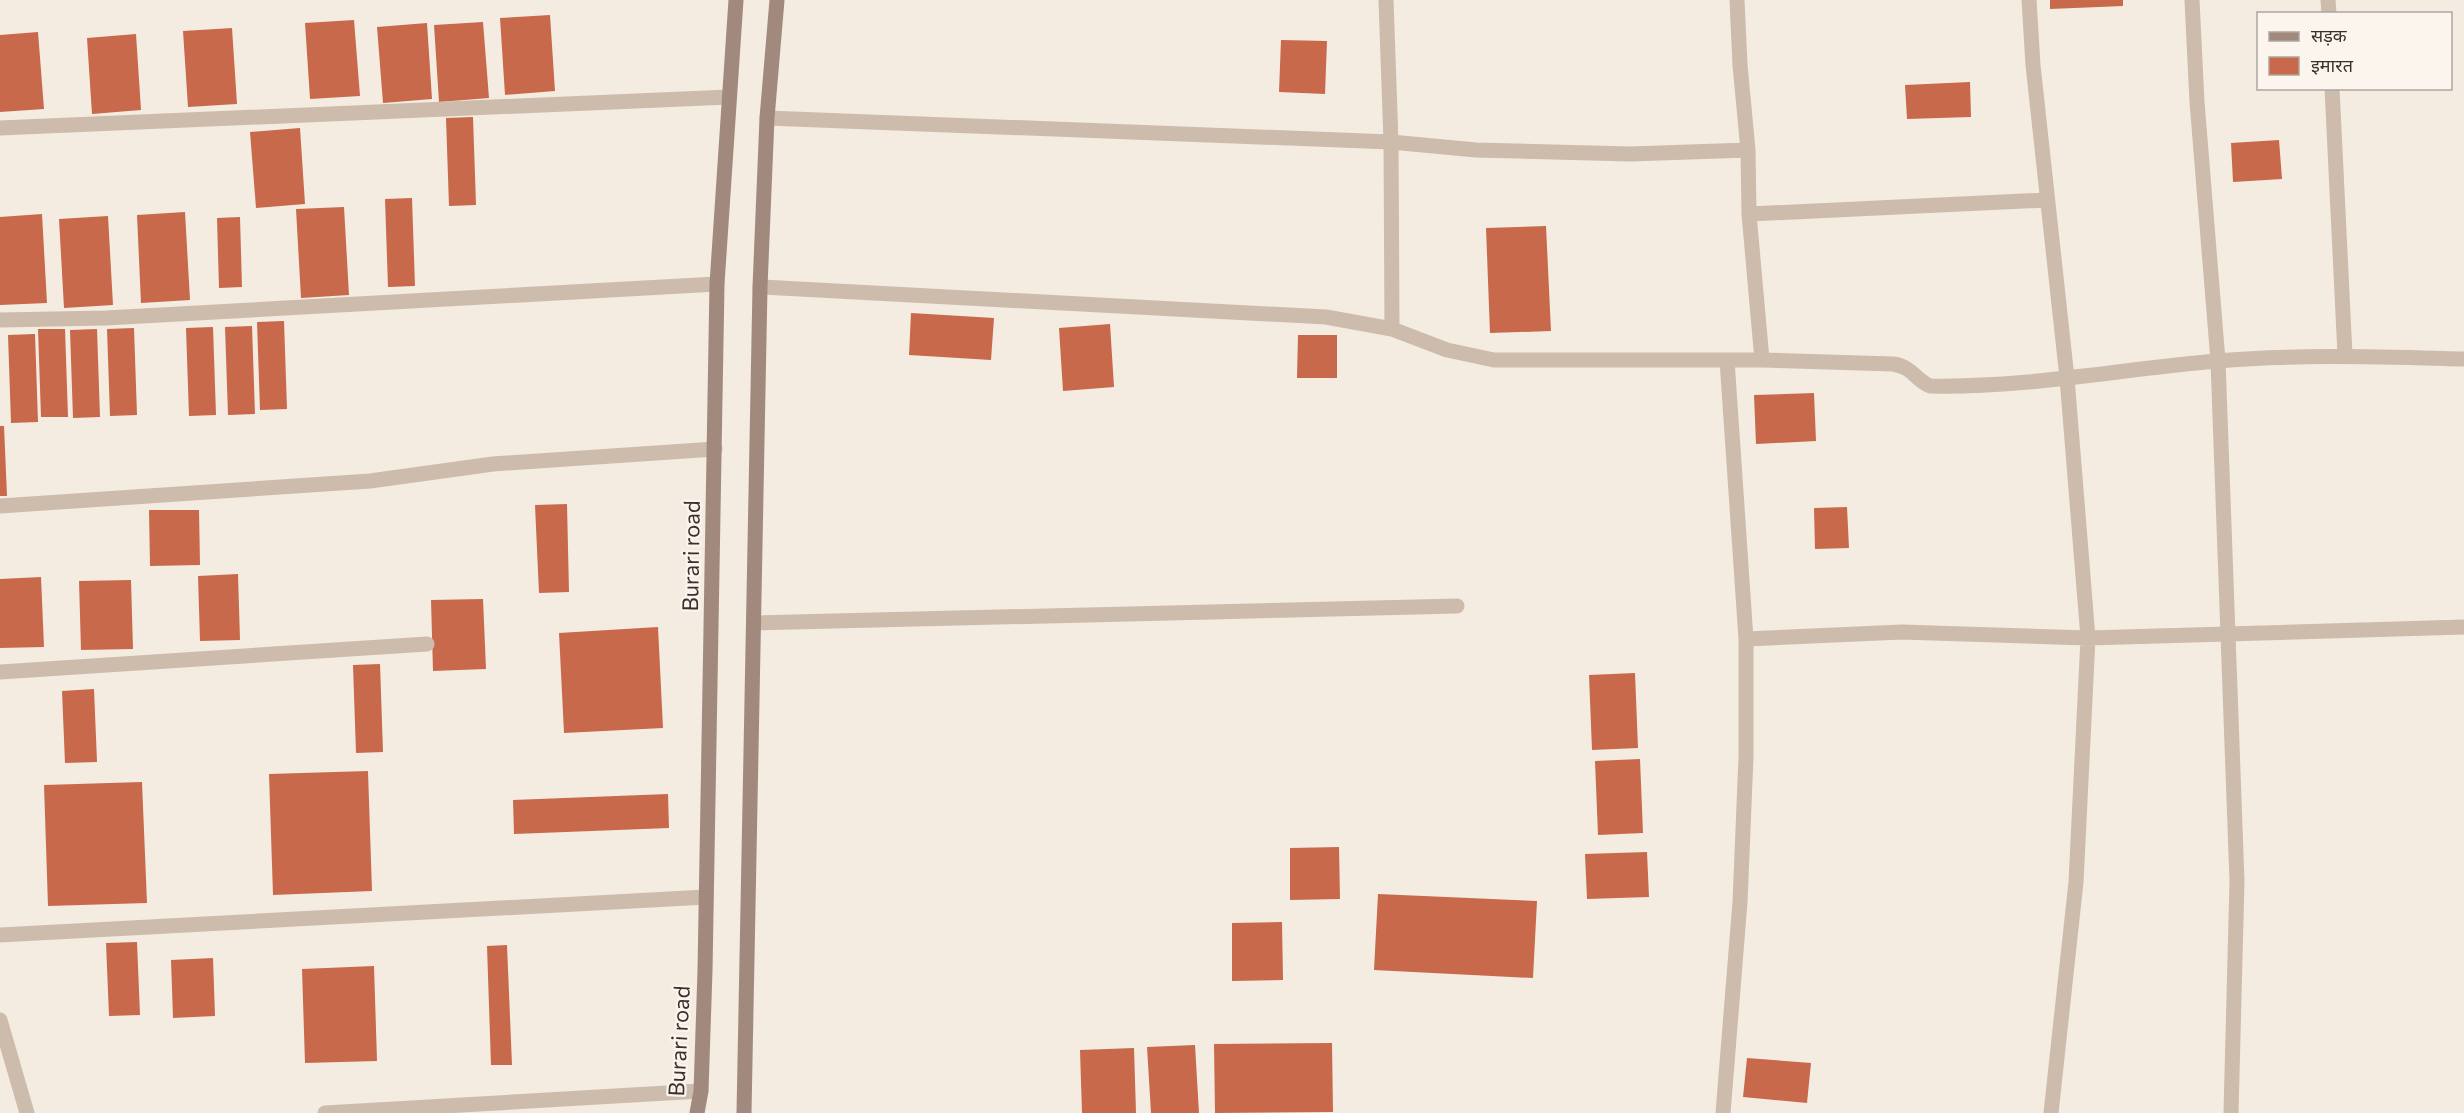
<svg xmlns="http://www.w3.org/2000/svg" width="2464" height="1113" viewBox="0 0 2464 1113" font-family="Commissioner,'Noto Sans Devanagari',sans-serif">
	<rect width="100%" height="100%" fill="#f4ebe1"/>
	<path fill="#c8694b" d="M2050 0H2123V6L2050 9Z
		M550 15 555 91 505 95 500 18Z
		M354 20 360 96 310 99 305 23Z
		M483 22 489 98 439 102 434 25Z
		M427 23 432 99 383 103 377 27Z
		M232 28 237 104 188 107 183 31Z
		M38 32 44 109 0 112V35Z
		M136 34 141 110 92 114 87 38Z
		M1281 40 1327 41 1325 94 1279 92Z
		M1970 82 1971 117 1907 119 1905 85Z
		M473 117 476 205 449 206 446 118Z
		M300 128 305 204 256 208 250 132Z
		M2279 140 2282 179 2233 182 2231 143Z
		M412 198 415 286 388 287 385 199Z
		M344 207 349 295 301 298 296 209Z
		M185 212 190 300 141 303 137 215Z
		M42 214 47 303 0 305V217Z
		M108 216 113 305 64 308 59 219Z
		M240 217 242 287 219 288 217 218Z
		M1546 226 1551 331 1490 333 1486 228Z
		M911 313 994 318 991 360 909 355Z
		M284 321 287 409 260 410 257 322Z
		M1110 324 1114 387 1063 391 1059 328Z
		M252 326 255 414 228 415 225 327Z
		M213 327 216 415 189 416 186 328Z
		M134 328 137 415 110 416 107 329Z
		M38 329H65L68 417H41Z
		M97 329 100 417 73 418 70 330Z
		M35 334 38 422 11 423 8 335Z
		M1298 335H1337V378H1297Z
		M1814 393 1816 441 1756 444 1754 395Z
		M0 426H4L7 496H0Z
		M567 504 569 592 539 593 535 505Z
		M1847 507 1849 548 1815 549 1814 508Z
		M149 510H199L200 565 150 566Z
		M238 574 240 640 200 641 198 576Z
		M41 577 44 647 0 648V579Z
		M131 580 133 649 81 650 79 581Z
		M483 599 486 669 433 671 431 600Z
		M658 627 663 728 564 733 559 633Z
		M380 664 383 752 356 753 353 665Z
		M1635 673 1638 748 1592 750 1589 675Z
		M94 689 97 762 65 763 62 691Z
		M1640 759 1643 833 1598 835 1595 761Z
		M368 771 372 891 273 895 269 774Z
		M142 782 147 903 48 906 44 785Z
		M668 794 669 828 514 834 513 800Z
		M1339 847 1340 899 1290 900V848Z
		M1647 852 1649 897 1587 899 1585 854Z
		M1378 894 1537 901 1533 978 1374 970Z
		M1282 922 1283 980 1232 981V923Z
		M137 942 140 1015 109 1016 106 943Z
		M507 945 512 1065H491L487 946Z
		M213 958 215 1016 173 1018 171 960Z
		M374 966 377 1061 305 1063 302 969Z
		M1332 1043 1333 1112 1215 1113 1214 1044Z
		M1195 1045 1199 1113H1151L1147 1047Z
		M1134 1048 1136 1113H1082L1080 1050Z
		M1747 1058 1811 1063 1807 1103 1743 1097Z"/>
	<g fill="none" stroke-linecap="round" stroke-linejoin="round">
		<path stroke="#cdbbac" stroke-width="15" d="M754 623 1457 606"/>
		<path stroke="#cdbbac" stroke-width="15" d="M1386 0 1391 142 1392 329
			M1737 0 1740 65 1748 150 1749 214 1762 360
			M2029 0 2033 65 2067 378 2088 638 2076 882 2051 1113
			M2192 0 2197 102 2218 361 2237 881 2231 1113
			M2328 0 2329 14
			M2332 88 2345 355
			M767 118 1391 142 1476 150 1630 154 1748 150
			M0 128 729 97
			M1749 214 2047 200
			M760 287 1326 317 1392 329 1447 350 1494 360H1762L1893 364C1913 367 1914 379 1930 386 2026 388 2122 369 2217 361 2299 354 2382 357 2464 359
			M0 320 106 318 717 284
			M1727 360 1746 639 1902 632 2088 638 2464 627
			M0 506 370 481 493 464 715 449
			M0 672 427 644
			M0 935 706 897
			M0 1020 27 1113
			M325 1113 701 1091
			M1723 1113 1740 902 1746 757V639"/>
		<path stroke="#a18a7d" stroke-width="15" d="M697 1113 701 1091 705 971 717 284 736 0
			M744 1113 760 287 767 118 777 0"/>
	</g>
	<g text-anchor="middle" stroke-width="4.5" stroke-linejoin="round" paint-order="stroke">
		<g font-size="22" fill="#3b302b" stroke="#fbf5ee">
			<text transform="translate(691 556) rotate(-89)" y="8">Burari road</text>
			<text transform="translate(679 1041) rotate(-87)" y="8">Burari road</text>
		</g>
	</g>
	<rect x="2257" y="12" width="195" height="78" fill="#fbf5ee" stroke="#aea6a0" stroke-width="1.5"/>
	<rect x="2269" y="32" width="30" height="9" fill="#a18a7d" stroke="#aea6a0" stroke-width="1.5"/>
	<text x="2311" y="42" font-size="18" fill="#3b302b">सड़क</text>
	<rect x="2269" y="57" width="30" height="18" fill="#c8694b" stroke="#aea6a0" stroke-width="1.5"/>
	<text x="2311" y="72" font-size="18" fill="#3b302b">इमारत</text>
</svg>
